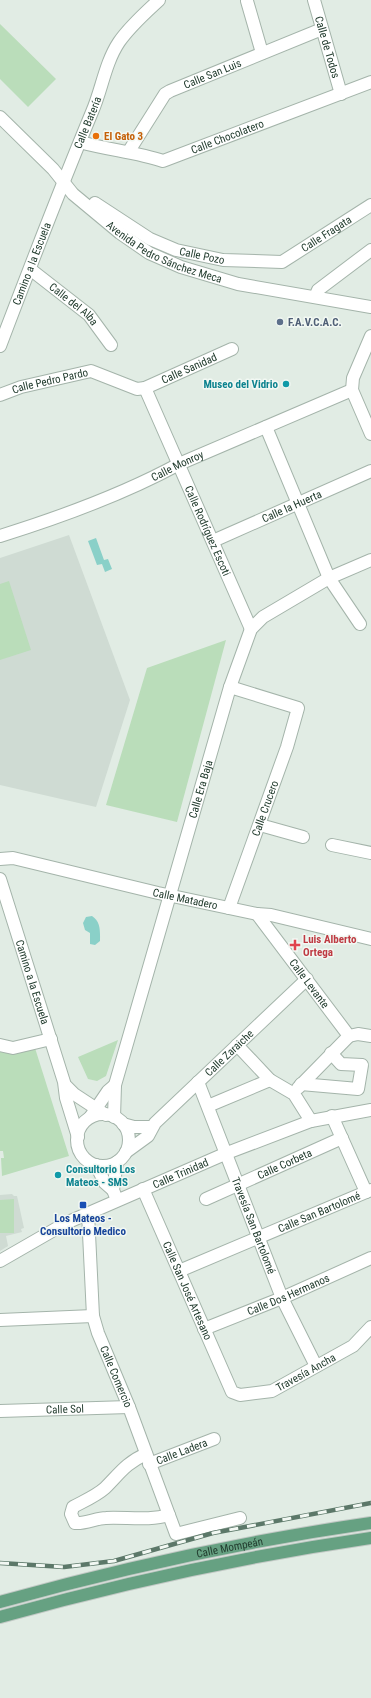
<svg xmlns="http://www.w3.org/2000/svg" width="371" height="1698" viewBox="0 0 371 1698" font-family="'Roboto Condensed',sans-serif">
	<rect width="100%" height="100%" fill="#e1ece4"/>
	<path fill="#cfdbd3" d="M69 535 130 700 96 807 0 785V558Z
		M12 1194 14 1196H17L24 1228 21 1229 22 1232 6 1236 8 1246 0 1251V1195Z"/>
	<path fill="#baddba" d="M0 24 56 79 28 107 0 79Z
		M9 581 31 650 0 660V584Z
		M226 640 177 822 106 805 147 668Z
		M118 1040 106 1076 97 1081 88 1079 78 1057Z
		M35 1048 69 1156 2 1176 1 1158H4L3 1151H0V1052L10 1053Z
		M14 1199V1233H0V1200Z"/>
	<path fill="#8ad0c8" d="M96 538 104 560 108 559 112 569 105 572 102 564 97 565 88 541Z
		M92 916C101 922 100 931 100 941L95 945 90 944V933L85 930 83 923 86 917Z"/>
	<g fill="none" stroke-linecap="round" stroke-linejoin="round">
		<defs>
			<g id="minor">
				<path id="s1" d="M314 0 341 94"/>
				<path d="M247 1 262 53"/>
				<path id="s2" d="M0 117 53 169 73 194 120 233 149 253 181 267 238 284 371 307"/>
				<path id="s3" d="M80 142C108 150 136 152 163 161L371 82"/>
				<path id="s4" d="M129 151 165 94 170 91 322 29"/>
				<path id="s5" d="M93 207 95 203 150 239 176 250 223 260 282 262 371 205"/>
				<path id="s6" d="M30 269 89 315 111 345"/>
				<path d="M315 297 318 290 371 250"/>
				<path d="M371 336 353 378 352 390 371 434"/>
				<path id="s7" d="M0 346C30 267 60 189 92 112 102 89 105 63 119 42 130 26 145 13 159 0"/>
				<path id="s8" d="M145 388 251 629"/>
				<path id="s9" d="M0 395 21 387 91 371 137 389 145 388 232 349"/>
				<path d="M266 427 329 578 360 624"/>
				<path id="s10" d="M0 536C61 517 122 495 179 464L352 390"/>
				<path id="s11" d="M213 541 371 471"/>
				<path d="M260 825 303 837"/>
				<path d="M332 845 371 853"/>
				<path id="s12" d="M0 859 13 858 158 893 257 914 271 915 371 939"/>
				<path id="s13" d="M0 879 64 1082 66 1098 78 1137"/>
				<path id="s14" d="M229 908 287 747 298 708 230 687"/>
				<path id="s15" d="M257 914 349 1036 358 1034 371 1036"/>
				<path d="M0 1045 13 1048 51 1039"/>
				<path d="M237 1045 270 1080 294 1094 311 1121"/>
				<path id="s16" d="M198 1082 282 1298 316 1366"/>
				<path d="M301 1084 358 1089 362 1065 341 1064 331 1053"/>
				<path d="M65 1085 74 1094 106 1115"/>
				<path d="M298 1088 349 1036"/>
				<path d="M208 1106 270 1080"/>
				<circle cx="103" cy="1140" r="26"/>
				<path d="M91 1116 108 1091 115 1085"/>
				<path d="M332 1116 366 1192"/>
				<path id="s17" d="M114 1117 115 1085 230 687 251 629 263 617 329 578 371 560"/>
				<path d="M123 1124 134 1127H152"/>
				<path id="s18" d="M126 1152 148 1136 155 1123 307 979"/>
				<path d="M96 1165 105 1183 113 1190"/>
				<path id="s19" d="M143 1189 232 1392 240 1395 272 1391 353 1346 371 1327"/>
				<path id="s20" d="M206 1199 342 1138"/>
				<path d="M117 1200 113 1190 117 1162"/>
				<path id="s21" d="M88 1213 93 1316 98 1333 129 1407 176 1534 240 1518"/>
				<path id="s22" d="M0 1261 66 1223 227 1153 311 1121 371 1110"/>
				<path id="s23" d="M179 1271 371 1190"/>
				<path d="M0 1320 93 1316"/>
				<path id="s24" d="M204 1329 282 1298 371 1258"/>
				<path id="s25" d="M0 1411 129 1407"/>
				<path d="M146 1454C126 1463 120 1473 105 1488 96 1496 84 1501 73 1507L71 1514 75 1523C86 1524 96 1518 106 1518 127 1517 149 1521 169 1515"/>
				<path id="s26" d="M149 1464 214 1439"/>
			</g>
			<g id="major">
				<path id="s27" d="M0 1602C122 1568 246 1541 371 1523"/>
				<path d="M0 1617C122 1583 246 1556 371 1538"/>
			</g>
		</defs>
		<use href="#minor" stroke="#a4b4aa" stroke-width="14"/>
		<use href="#major" stroke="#c1c8c4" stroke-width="14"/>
		<use href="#minor" stroke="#fff" stroke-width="12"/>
		<use href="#major" stroke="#66a182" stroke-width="12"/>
		<defs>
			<path id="rail" d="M0 1563 64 1567 114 1561 213 1533 371 1503"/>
		</defs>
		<use href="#rail" stroke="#5c7869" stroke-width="4.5"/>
		<use href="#rail" stroke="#f2f8f3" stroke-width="3" stroke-dasharray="9" stroke-linecap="butt"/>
	</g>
	<circle fill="#e8710a" stroke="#f2f8f3" stroke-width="1.5" cx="96" cy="136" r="4"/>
	<circle fill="#5c6f8a" stroke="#f2f8f3" stroke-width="1.5" cx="280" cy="322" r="4"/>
	<g fill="#0f9aa8" stroke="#f2f8f3" stroke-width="1.5">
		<circle cx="286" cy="384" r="4"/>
		<circle cx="58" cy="1175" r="4"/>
	</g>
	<path fill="#e0444e" stroke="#f2f8f3" stroke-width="1.5" d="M293 939h4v4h4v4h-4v4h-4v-4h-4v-4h4z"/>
	<rect fill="#1a4fb4" stroke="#f2f8f3" stroke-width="1.5" x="79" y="1201" width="8" height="8" rx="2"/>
	<g text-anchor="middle" stroke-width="3" stroke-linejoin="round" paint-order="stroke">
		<g font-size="11" fill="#223c2e" stroke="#f2f8f3">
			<text dy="4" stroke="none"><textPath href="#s1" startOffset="49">Calle de Todos</textPath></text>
			<text dy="4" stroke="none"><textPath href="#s4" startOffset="119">Calle San Luis</textPath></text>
			<text dy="4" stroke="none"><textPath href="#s7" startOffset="240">Calle Batería</textPath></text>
			<text dy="4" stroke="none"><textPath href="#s3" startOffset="154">Calle Chocolatero</textPath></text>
			<text dy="4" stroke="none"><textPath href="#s5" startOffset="258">Calle Fragata</textPath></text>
			<text dy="4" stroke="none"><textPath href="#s2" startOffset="216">Avenida Pedro Sánchez Meca</textPath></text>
			<text dy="4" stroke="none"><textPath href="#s5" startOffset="125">Calle Pozo</textPath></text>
			<text dy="4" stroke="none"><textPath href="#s7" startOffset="88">Camino a la Escuela</textPath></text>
			<text dy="4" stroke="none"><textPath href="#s6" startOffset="56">Calle del Alba</textPath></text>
			<text dy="4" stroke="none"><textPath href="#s9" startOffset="200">Calle Sanidad</textPath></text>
			<text dy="4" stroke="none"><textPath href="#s9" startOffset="52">Calle Pedro Pardo</textPath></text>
			<text dy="4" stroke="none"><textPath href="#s10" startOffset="191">Calle Monroy</textPath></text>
			<text dy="4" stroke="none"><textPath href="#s11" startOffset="86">Calle la Huerta</textPath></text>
			<text dy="4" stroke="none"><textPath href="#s8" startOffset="156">Calle Rodríguez Escoti</textPath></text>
			<text dy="4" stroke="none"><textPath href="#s17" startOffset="340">Calle Era Baja</textPath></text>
			<text dy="4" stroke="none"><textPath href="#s14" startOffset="106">Calle Crucero</textPath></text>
			<text dy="4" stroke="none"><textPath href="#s12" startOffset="190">Calle Matadero</textPath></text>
			<text dy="4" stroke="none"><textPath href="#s13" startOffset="108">Camino a la Escuela</textPath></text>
			<text dy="4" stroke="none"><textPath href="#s15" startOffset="87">Calle Levante</textPath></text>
			<text dy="4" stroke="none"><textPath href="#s18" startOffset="144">Calle Zaraiche</textPath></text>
			<text dy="4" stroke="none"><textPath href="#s20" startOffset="86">Calle Corbeta</textPath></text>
			<text dy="4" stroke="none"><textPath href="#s22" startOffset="201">Calle Trinidad</textPath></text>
			<text dy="4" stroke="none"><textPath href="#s23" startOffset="152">Calle San Bartolomé</textPath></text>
			<text dy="4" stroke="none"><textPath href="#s16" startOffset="154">Travesía San Bartolomé</textPath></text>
			<text dy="4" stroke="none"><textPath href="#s19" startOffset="111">Calle San José Artesano</textPath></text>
			<text dy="4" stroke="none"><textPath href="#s24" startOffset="91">Calle Dos Hermanos</textPath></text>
			<text dy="4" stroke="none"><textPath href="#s19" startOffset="301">Travesía Ancha</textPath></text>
			<text dy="4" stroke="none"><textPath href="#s21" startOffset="168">Calle Comercio</textPath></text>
			<text dy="4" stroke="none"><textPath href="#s25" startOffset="65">Calle Sol</textPath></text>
			<text dy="4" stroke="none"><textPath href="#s26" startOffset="35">Calle Ladera</textPath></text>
			<text dy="4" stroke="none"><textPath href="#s27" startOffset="236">Calle Mompeán</textPath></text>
		</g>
		<g font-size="11" font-weight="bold" fill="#c56008" stroke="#f2f8f3" text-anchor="start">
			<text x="104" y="140">El Gato 3</text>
		</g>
		<g font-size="11" font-weight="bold" fill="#4e5e75" stroke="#f2f8f3" text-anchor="start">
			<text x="288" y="326">F.A.V.C.A.C.</text>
		</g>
		<g font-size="11" font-weight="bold" fill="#0d838f" stroke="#f2f8f3" text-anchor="end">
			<text x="278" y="388">Museo del Vidrio</text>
			<text x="66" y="1173" text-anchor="start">Consultorio Los<tspan x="66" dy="13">Mateos - SMS</tspan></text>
		</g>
		<g font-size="11" font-weight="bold" fill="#be3a42" stroke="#f2f8f3" text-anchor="start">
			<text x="303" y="943">Luis Alberto<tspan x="303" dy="13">Ortega</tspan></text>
		</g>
		<g font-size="11" font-weight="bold" fill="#164399" stroke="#f2f8f3">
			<text x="83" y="1222">Los Mateos -<tspan x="83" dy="13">Consultorio Medico</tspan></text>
		</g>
	</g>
</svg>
